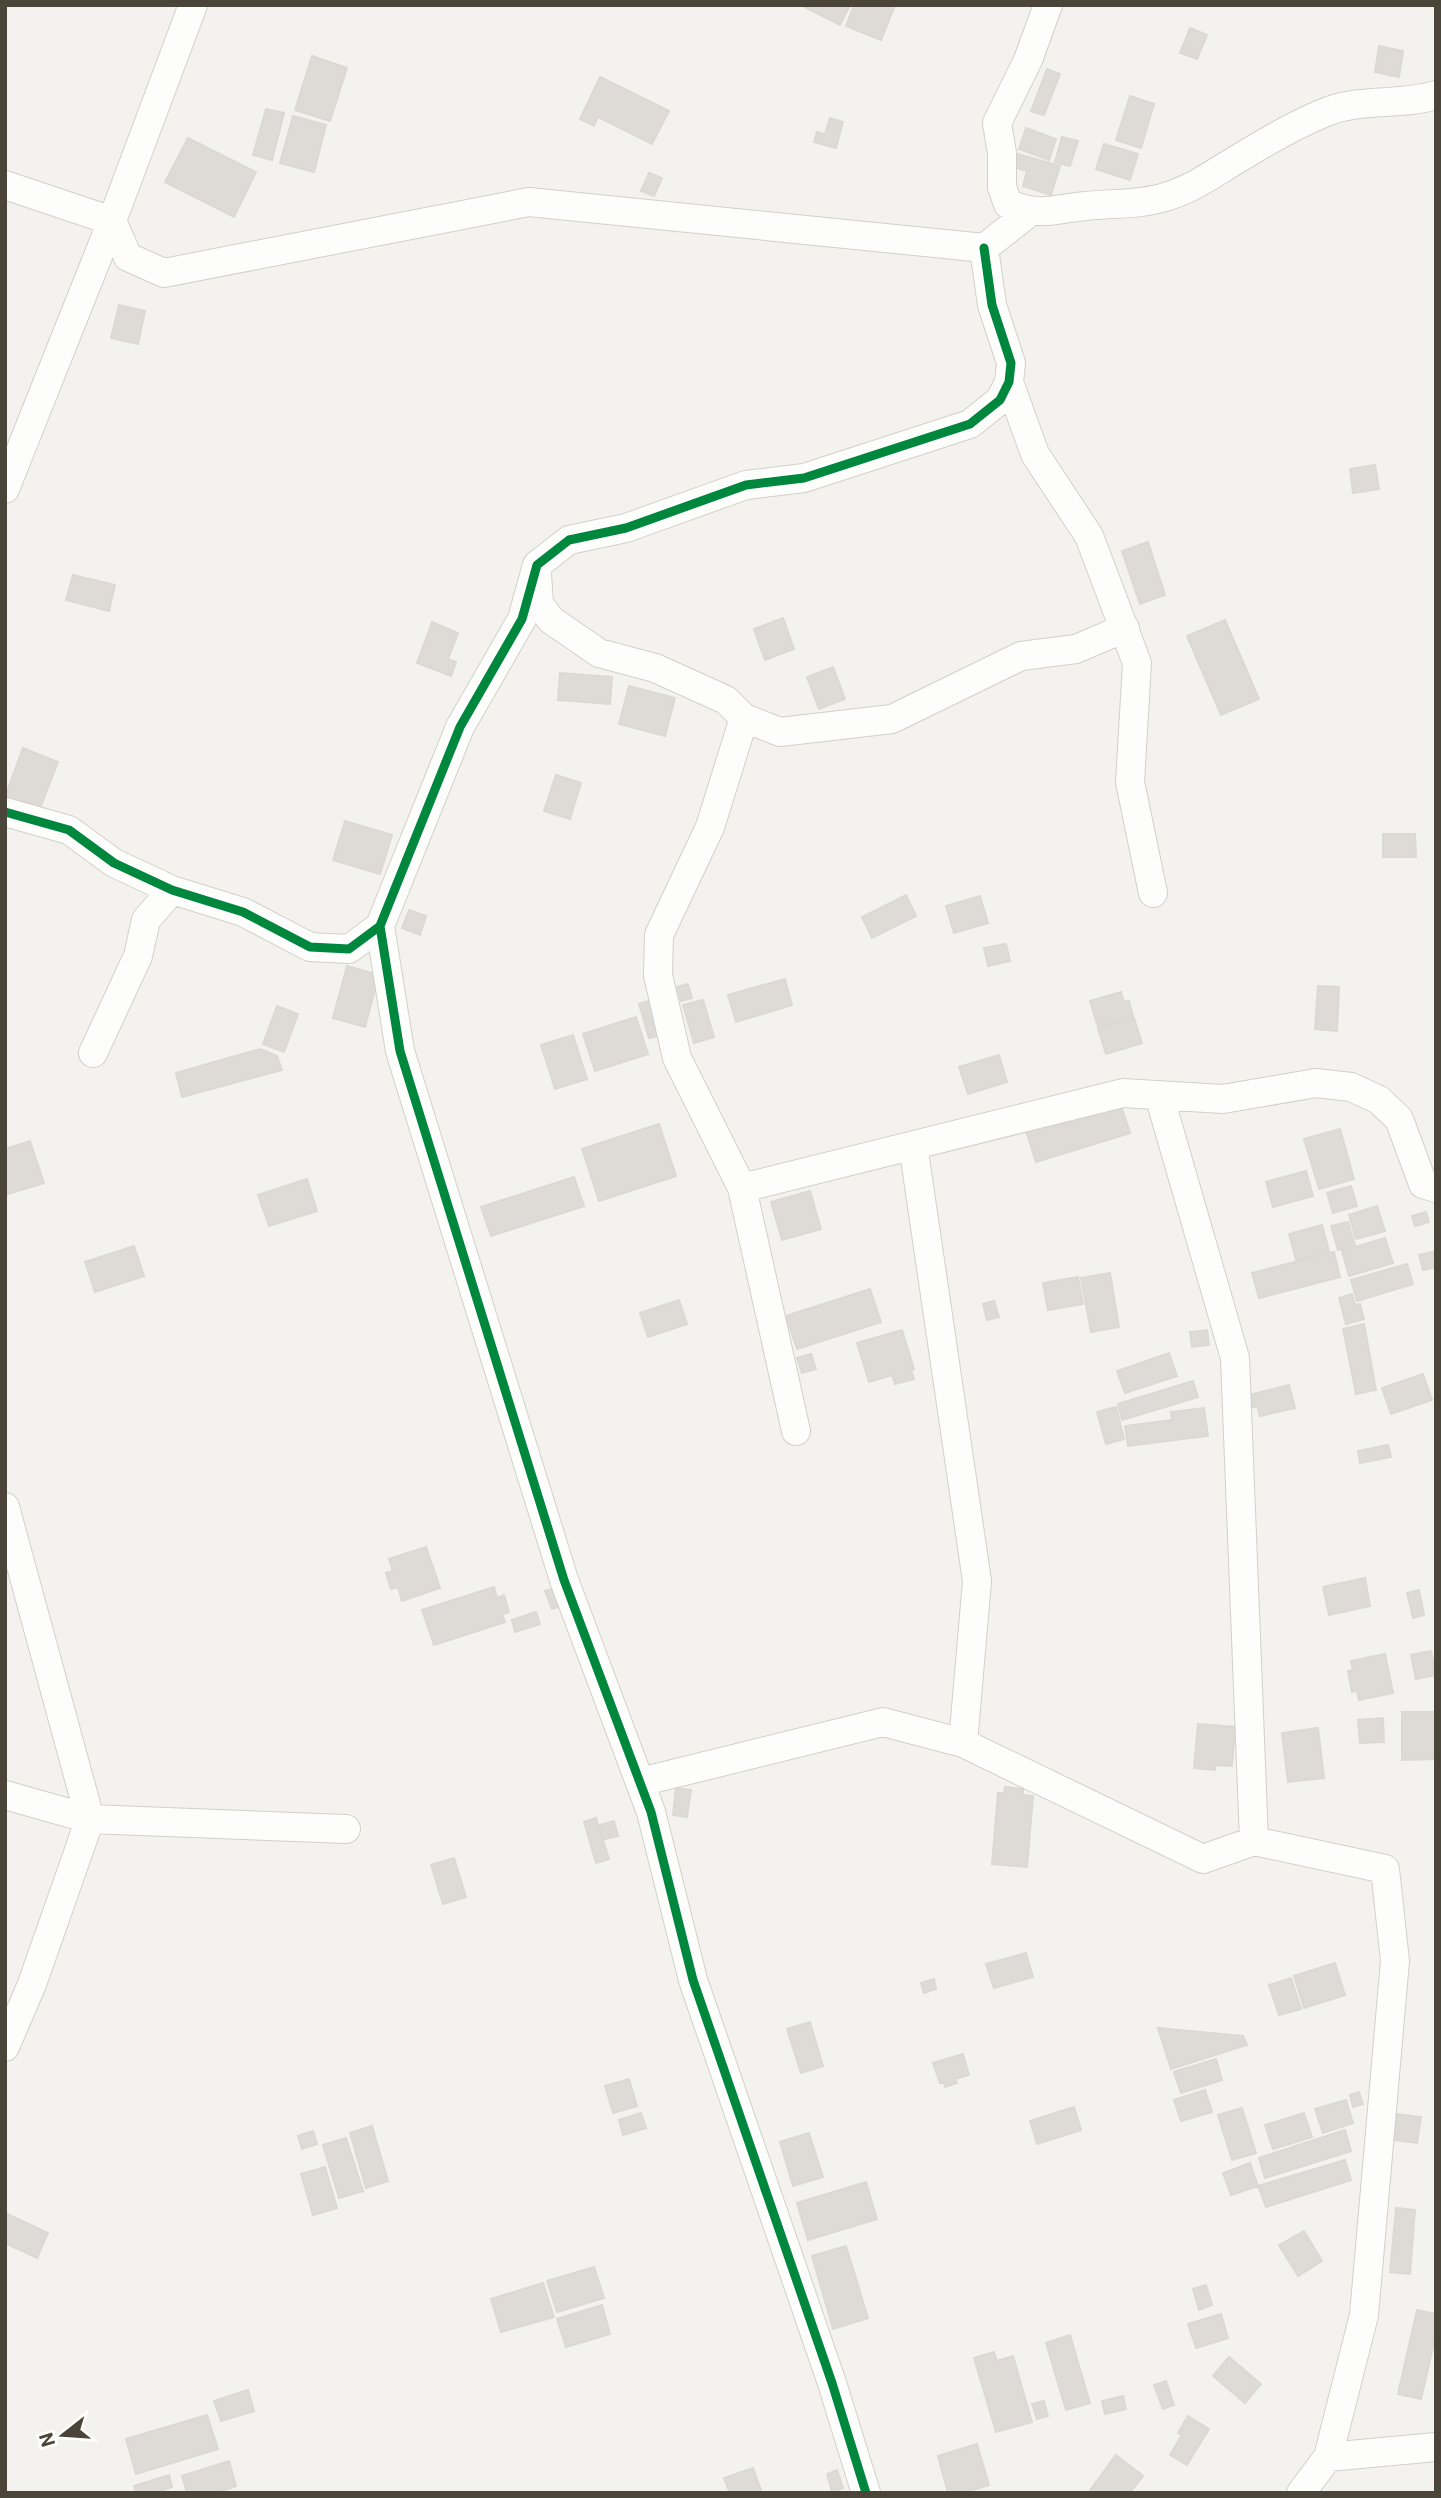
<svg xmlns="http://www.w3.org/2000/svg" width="1441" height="2498" viewBox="0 0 1441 2498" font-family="Roboto,sans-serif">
	<rect width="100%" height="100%" fill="#f4f2ee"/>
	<path fill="#dedbd6" stroke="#dcd9d4" stroke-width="2" d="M801 5H850L840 25Z
		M854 5H895L881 40 846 26Z
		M1190 28 1207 35 1197 59 1180 53Z
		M1379 46 1403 51 1399 77 1375 72Z
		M312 56 347 68 330 121 295 110Z
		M1047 69 1060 74 1044 115 1031 111Z
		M600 77 669 111 652 144 598 117 594 126 580 119Z
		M1130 96 1154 104 1141 148 1116 140Z
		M266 109 284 113 272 160 253 155Z
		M293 116 326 125 314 172 280 163Z
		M830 118 843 122 836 148 814 142 817 132 825 134Z
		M1026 128 1056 139 1049 160 1019 149Z
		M1062 137 1078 141 1070 166 1055 162Z
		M188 138 256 172 234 217 165 182Z
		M1104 144 1138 154 1130 180 1096 169Z
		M1014 153 1060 166 1051 195 1023 186 1027 171 1010 166Z
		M649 173 662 178 654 196 641 191Z
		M119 305 145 311 138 344 111 338Z
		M1375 465 1379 489 1353 493 1350 469Z
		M1148 542 1165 595 1140 604 1122 551Z
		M73 575 115 585 109 611 66 600Z
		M783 618 794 649 765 660 754 629Z
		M1225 620 1259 699 1221 715 1187 636Z
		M432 622 458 633 448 659 456 662 451 676 417 663Z
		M833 667 845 699 819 709 807 677Z
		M560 673 612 677 610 704 558 700Z
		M629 686 675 698 665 736 619 724Z
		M23 748 58 762 39 811 5 797Z
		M556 775 581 783 570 819 544 811Z
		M345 821 392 835 380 874 333 860Z
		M1383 834H1415L1416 857H1383Z
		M906 895 916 916 872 938 862 917Z
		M980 896 988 923 954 933 946 906Z
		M409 910 426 916 420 935 402 928Z
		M1006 944 1010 961 988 966 984 948Z
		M347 966 379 975 365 1027 333 1018Z
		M785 979 792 1005 736 1022 728 995Z
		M688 984 692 998 681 1001 677 987Z
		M1318 986 1339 987 1337 1031 1315 1029Z
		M1121 992 1124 1002 1129 1001 1133 1016 1098 1027 1090 1001Z
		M652 1000 662 1035 649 1038 639 1004Z
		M703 1000 714 1037 694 1043 683 1005Z
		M277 1006 298 1014 284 1052 263 1044Z
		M636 1017 648 1054 595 1071 583 1034Z
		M1134 1018 1142 1043 1106 1054 1098 1029Z
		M573 1035 587 1079 555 1089 541 1045Z
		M260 1049 277 1056 282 1070 182 1097 176 1073Z
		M999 1055 1007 1082 968 1094 959 1067Z
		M1120 1102 1130 1133 1036 1162 1026 1131Z
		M659 1124 676 1176 599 1201 582 1149Z
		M1340 1129 1354 1179 1319 1189 1304 1139Z
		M30 1141 44 1183 5 1195V1149Z
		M1306 1171 1313 1196 1273 1207 1266 1182Z
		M574 1177 584 1206 491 1236 481 1207Z
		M307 1179 317 1211 269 1226 258 1195Z
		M1351 1186 1357 1206 1333 1213 1327 1193Z
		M810 1191 821 1229 782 1240 771 1202Z
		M1377 1206 1385 1231 1356 1239 1349 1215Z
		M1426 1212 1429 1222 1415 1226 1412 1216Z
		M1348 1222 1355 1245 1338 1250 1331 1226Z
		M1322 1225 1329 1251 1296 1260 1289 1234Z
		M1385 1238 1393 1263 1349 1276 1342 1251Z
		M134 1246 144 1276 95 1292 85 1262Z
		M1436 1251V1267L1423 1270 1419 1255Z
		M1334 1252 1340 1277 1259 1298 1252 1273Z
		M1407 1264 1413 1284 1357 1301 1351 1280Z
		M1110 1273 1119 1327 1091 1332 1081 1278Z
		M1078 1277 1083 1304 1048 1310 1043 1283Z
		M870 1289 881 1322 797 1349 786 1316Z
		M1352 1294 1355 1305 1360 1304 1364 1319 1346 1324 1339 1298Z
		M679 1300 687 1324 648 1337 640 1313Z
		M994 1301 999 1317 987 1320 983 1304Z
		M1364 1324 1376 1390 1356 1394 1343 1329Z
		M902 1330 914 1369 911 1370 914 1379 895 1384 892 1375 869 1382 857 1343Z
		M1207 1330 1209 1345 1192 1347 1190 1332Z
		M1169 1353 1177 1376 1125 1393 1117 1371Z
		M811 1354 816 1369 802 1373 797 1358Z
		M1423 1374 1432 1400 1391 1414 1382 1388Z
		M1193 1381 1198 1397 1122 1420 1118 1404Z
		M1289 1385 1295 1408 1260 1416 1257 1406 1253 1407 1249 1395Z
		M1116 1407 1124 1439 1106 1444 1097 1412Z
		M1204 1408 1208 1436 1128 1446 1125 1426 1172 1420 1171 1412Z
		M1388 1445 1391 1457 1360 1463 1358 1451Z
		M426 1547 440 1588 402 1601 398 1587 391 1589 386 1573 393 1571 389 1559Z
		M1365 1578 1370 1606 1329 1615 1323 1587Z
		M494 1587 497 1598 504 1595 509 1612 502 1614 505 1622 434 1645 422 1610Z
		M559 1587 565 1605 552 1609 545 1591Z
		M1419 1590 1424 1615 1413 1618 1407 1593Z
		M536 1612 540 1624 515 1632 512 1620Z
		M1431 1651 1436 1675 1416 1679 1411 1655Z
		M1385 1654 1393 1693 1359 1700 1357 1690 1352 1692 1348 1671 1353 1670 1351 1661Z
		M1402 1712H1436V1759L1402 1760Z
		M1383 1718 1384 1742 1360 1743 1358 1720Z
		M1198 1724 1235 1727 1232 1766 1215 1765V1770L1194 1768Z
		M1318 1728 1324 1778 1288 1782 1282 1733Z
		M1005 1787 1023 1789V1795L1033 1796 1027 1867 992 1864 998 1793H1004Z
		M676 1788 691 1790 687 1817 673 1815Z
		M596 1818 609 1859 596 1863 584 1822Z
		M614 1821 618 1836 604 1839 600 1825Z
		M454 1858 466 1897 443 1904 431 1865Z
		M1026 1953 1033 1977 994 1988 986 1964Z
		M1335 1963 1345 1995 1304 2008 1294 1976Z
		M1291 1978 1301 2009 1279 2015 1269 1985Z
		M934 1979 936 1989 924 1993 921 1983Z
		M810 2022 823 2066 801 2073 787 2029Z
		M1158 2028 1243 2036 1247 2045 1171 2069Z
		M963 2054 969 2075 955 2079 957 2083 945 2087 944 2083H940L933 2063Z
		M1216 2059 1222 2080 1181 2093 1174 2072Z
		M629 2079 637 2106 613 2113 605 2086Z
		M1205 2090 1212 2112 1181 2121 1174 2100Z
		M1359 2092 1363 2104 1353 2107 1350 2095Z
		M1346 2100 1353 2123 1323 2133 1315 2109Z
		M1074 2107 1081 2130 1037 2144 1030 2121Z
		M1242 2108 1256 2153 1232 2160 1218 2115Z
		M641 2113 646 2128 623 2135 619 2120Z
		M1304 2113 1312 2137 1273 2149 1265 2125Z
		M1396 2114 1421 2117 1417 2143 1393 2140Z
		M372 2126 388 2181 366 2188 350 2133Z
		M1345 2130 1351 2151 1265 2178 1259 2158Z
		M313 2131 317 2144 302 2149 298 2136Z
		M809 2133 823 2177 793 2186 780 2142Z
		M346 2138 363 2191 339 2198 323 2145Z
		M1345 2160 1351 2180 1266 2207 1258 2186Z
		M1250 2163 1258 2186 1231 2195 1223 2173Z
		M325 2167 337 2208 313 2215 301 2174Z
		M866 2182 877 2219 808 2240 797 2203Z
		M1396 2208 1415 2210 1410 2274 1390 2272Z
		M5 2213 48 2233 37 2258 5 2243Z
		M1304 2231 1322 2261 1298 2276 1279 2245Z
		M846 2246 868 2318 833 2329 812 2256Z
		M594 2267 604 2298 557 2312 547 2281Z
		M543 2283 554 2317 501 2332 491 2299Z
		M1206 2285 1212 2305 1199 2310 1193 2289Z
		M602 2305 610 2334 566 2347 557 2319Z
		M1417 2310 1436 2314V2334L1421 2399 1398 2394Z
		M1221 2314 1228 2338 1196 2348 1188 2324Z
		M1070 2335 1090 2403 1066 2410 1046 2343Z
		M994 2352 997 2361 1013 2356 1032 2422 996 2432 974 2358Z
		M1229 2357 1261 2384 1245 2403 1213 2376Z
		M1166 2381 1174 2405 1163 2409 1154 2385Z
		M248 2390 254 2411 221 2421 214 2401Z
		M1123 2396 1126 2409 1105 2414 1102 2401Z
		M1044 2401 1048 2416 1037 2419 1032 2404Z
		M207 2415 218 2449 136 2474 126 2439Z
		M1188 2416 1209 2429 1187 2465 1170 2455 1182 2435 1178 2433Z
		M977 2444 989 2485 962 2493H948L938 2456Z
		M1116 2455 1143 2476 1130 2493H1088Z
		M229 2461 236 2486 215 2493H187L182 2476Z
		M753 2468 762 2493H730L724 2478Z
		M837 2470 843 2488 832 2492 827 2474Z
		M169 2475 172 2487 156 2493H136L134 2486Z"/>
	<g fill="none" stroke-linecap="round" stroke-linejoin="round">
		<defs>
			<path id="minor" d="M1048 5 1028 60 997 123 1002 153V187L1008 204C1045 217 1050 209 1086 206 1112 203 1140 205 1165 197 1191 190 1214 173 1236 160 1265 142 1294 125 1326 112 1361 98 1400 106 1436 95
				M5 185 112 221 128 257 164 273 529 202 984 248 1030 212
				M1009 382 1035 454 1089 536 1137 663 1130 782 1153 893
				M5 489 112 221 193 5
				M537 574 539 604 551 620 599 653 655 668 726 700 744 718 710 827 659 935 658 975 677 1058 742 1188 796 1431
				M744 718 780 732 892 719 1021 656 1076 649 1125 628
				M5 812 69 830 114 863 172 890 243 912 310 947 349 949 380 926 460 727 522 619 537 565 569 540 626 528 746 485 804 478 970 424 1000 400 1009 382 1011 363 992 305 984 248
				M380 926 400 1051 564 1580 651 1812 693 1980 832 2383 866 2493
				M93 1053 138 956 146 920 172 890
				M1159 1095 1235 1358 1254 1841
				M913 1145 977 1581 963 1743
				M742 1188 1123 1093 1223 1099 1316 1083 1351 1087 1379 1100 1399 1119 1423 1184 1436 1188
				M5 1507 90 1819 32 1984 5 2047
				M640 1782 883 1722 963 1743 1203 1859 1254 1841 1385 1869 1395 1961 1364 2315 1328 2457 1301 2493
				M5 1795 90 1819 346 1829
				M1328 2457 1436 2447"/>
		</defs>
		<use href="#minor" stroke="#d2d0cb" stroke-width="30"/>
		<use href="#minor" stroke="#fdfdfc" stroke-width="28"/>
		<defs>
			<path id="cycleway" d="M5 812 69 830 114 863 172 890 243 912 310 947 349 949 380 926 460 727 522 619 537 565 569 540 626 528 746 485 804 478 970 424 1000 400 1009 382 1011 363 992 305 984 248
				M380 926 400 1051 564 1580 651 1812 693 1980 832 2383 866 2493"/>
		</defs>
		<use href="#cycleway" stroke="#fff" stroke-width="13"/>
		<use href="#cycleway" stroke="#00873e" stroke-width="9"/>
	</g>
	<rect width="1441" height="2498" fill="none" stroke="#4b4439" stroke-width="14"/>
	<g transform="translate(63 2435) rotate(253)" stroke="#ffffff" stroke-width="5" paint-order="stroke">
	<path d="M0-5L12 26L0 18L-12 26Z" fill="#4b4439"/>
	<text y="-10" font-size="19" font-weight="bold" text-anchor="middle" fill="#4b4439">N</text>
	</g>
</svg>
